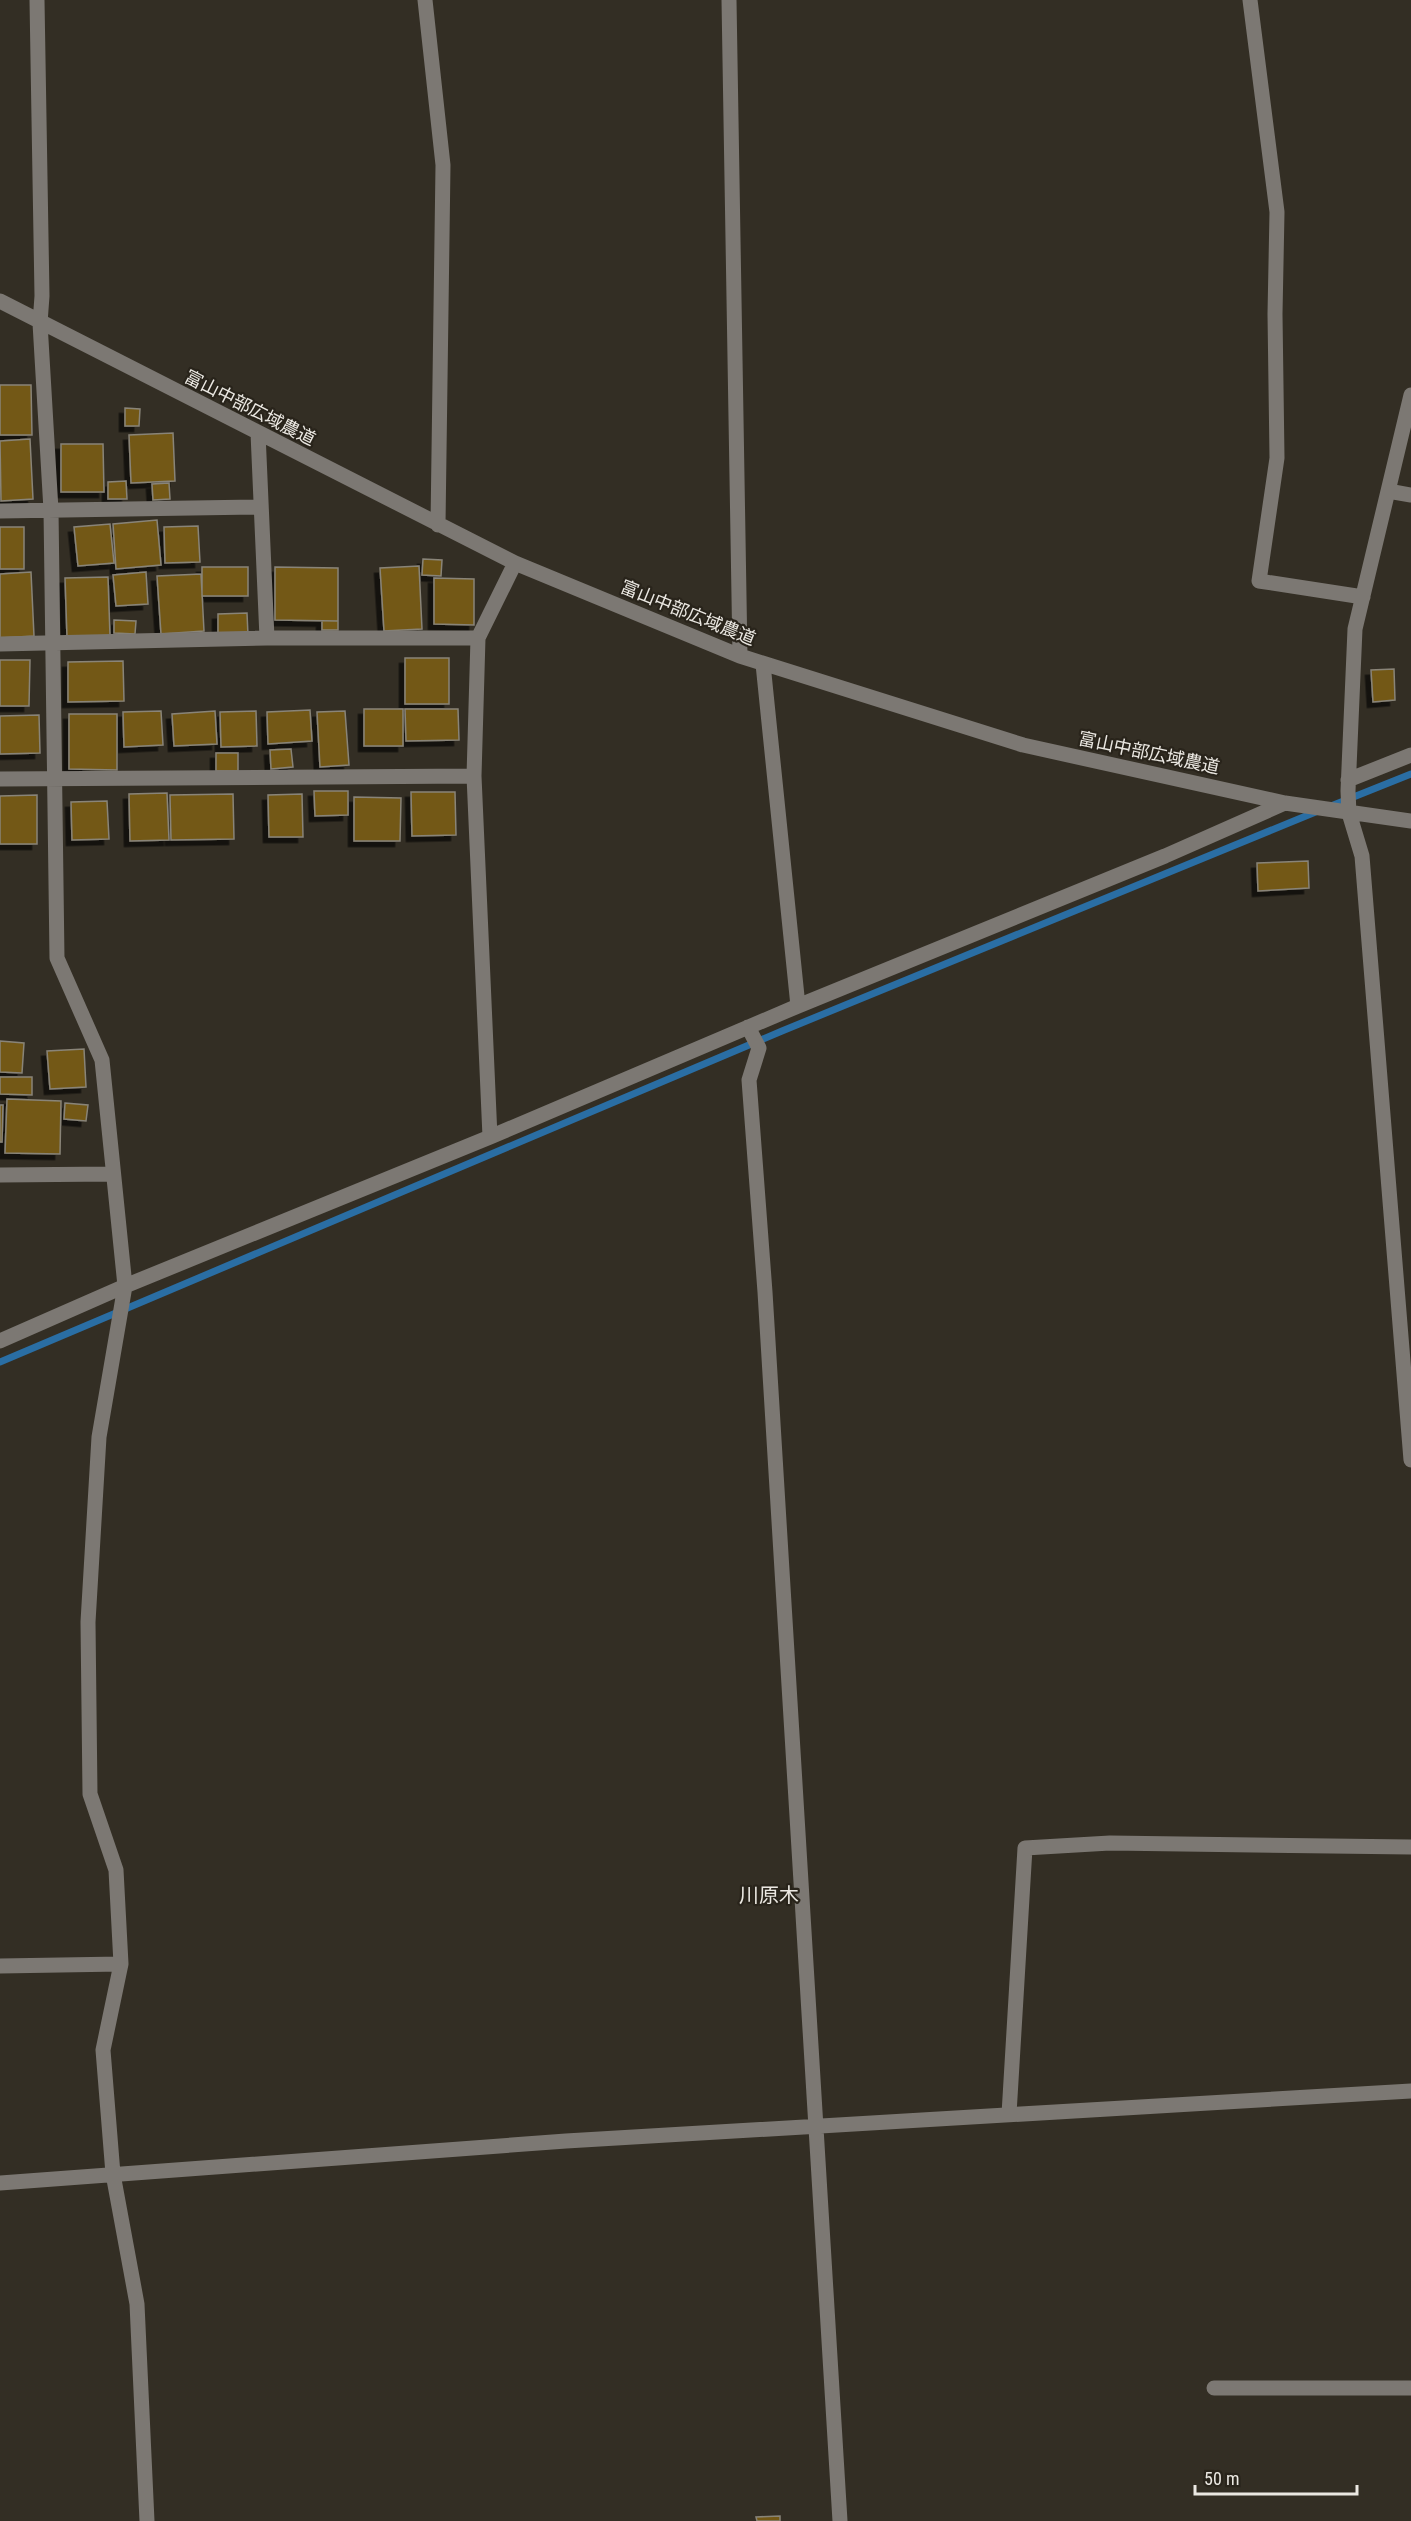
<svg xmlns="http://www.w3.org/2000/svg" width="1411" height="2521" viewBox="0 0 1411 2521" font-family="'Roboto Condensed','Noto Sans JP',sans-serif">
	<defs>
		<filter id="shadow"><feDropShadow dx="-5.5" dy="5.5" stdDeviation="0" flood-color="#0009"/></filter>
	</defs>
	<rect width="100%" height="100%" fill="#332e24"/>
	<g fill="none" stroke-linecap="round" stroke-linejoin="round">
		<path stroke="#2a6ea4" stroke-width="7" d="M1331 806 1411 774
			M0 1362 782 1031 1318 811"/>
	</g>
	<path fill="#735917" stroke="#898478" stroke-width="1.5" filter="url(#shadow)" d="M0 385H31L32 435H0Z
		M125 408 140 409 139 426H125Z
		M173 433 175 481 131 483 129 435Z
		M30 439 33 499 1 501 0 441Z
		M61 444H103L104 492H61Z
		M126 481 127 499H108V482Z
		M169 483 170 499 153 500 152 484Z
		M157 520 161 565 116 569 113 524Z
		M110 524 114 563 78 566 74 527Z
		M198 526 200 562 165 563 164 527Z
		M0 527H24V569H0Z
		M423 559 442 560 441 576 422 575Z
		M419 566 422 629 384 631 380 568Z
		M202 567H248V596H202Z
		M275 567 338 568V621L275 620Z
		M31 572 34 636 0 638V574Z
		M146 572 148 604 116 606 113 575Z
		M201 574 204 631 161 634 157 576Z
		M108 577 110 636 67 637 65 578Z
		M434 578 474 579V625L434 624Z
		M247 613 248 635 218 636V614Z
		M114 620 136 621 135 634 114 633Z
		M322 621H338V630H322Z
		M405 658H449V704H405Z
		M0 660H30L29 706H0Z
		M123 661 124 701 68 702V662Z
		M1394 669 1395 700 1373 702 1371 670Z
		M364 709H403V746H364Z
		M405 709H458L459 740 406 741Z
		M310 710 312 741 268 744 267 712Z
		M161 711 163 745 124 747 123 712Z
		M215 711 217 744 174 746 172 714Z
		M256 711 257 746 221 747 220 712Z
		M345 711 349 765 320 767 317 712Z
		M69 714H117V770L69 769Z
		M39 715 40 753 0 754V716Z
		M291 749 293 767 271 769 270 750Z
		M216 753H238V771H216Z
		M314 791H348V815L315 816Z
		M411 792H455L456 835 412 836Z
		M167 793 169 840 130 841 129 794Z
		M233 794 234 839 171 840 170 795Z
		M302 794 303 837H269L268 795Z
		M37 795V844H0V796Z
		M354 797 401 798 400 841H354Z
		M107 801 109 839 72 840 71 802Z
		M1308 861 1309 888 1258 891 1257 863Z
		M0 1041 24 1043 22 1073 0 1072Z
		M84 1049 86 1087 50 1089 47 1051Z
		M0 1077H32V1095L0 1094Z
		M7 1099 61 1101 60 1154 5 1153Z
		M65 1103 88 1105 86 1121 64 1119Z
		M0 1105H3L2 1142H0Z
		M780 2516V2521H757L756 2517Z"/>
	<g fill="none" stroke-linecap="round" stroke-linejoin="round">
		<path stroke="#7c7873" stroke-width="15" d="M37 0 42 296 40 323 51 510 57 958 102 1060 125 1286 99 1437 88 1622 90 1794 116 1870 121 1964 103 2050 113 2174 137 2304 147 2521
			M425 0 443 165 438 525
			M729 0 740 656
			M1250 0 1277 212 1275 314 1277 458 1259 581 1363 597
			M0 301 515 563 740 656 1023 745 1285 803 1411 821
			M1411 395 1355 629 1348 791 1349 813 1362 856 1411 1460
			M258 433 267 638
			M1388 491 1411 495
			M0 511 261 507
			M0 644 267 638H478L515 563
			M763 664 798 1006
			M474 776 490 1137
			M0 779 474 776 478 638
			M1348 780 1411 755
			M748 1027 759 1048 749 1080 765 1292 840 2521
			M0 1175 113 1174
			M0 1341 125 1286 490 1137 798 1006 1165 856 1285 803
			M0 1966 121 1964
			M1009 2114 1025 1848 1110 1843 1411 1847
			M0 2183 566 2141 1411 2091
			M1214 2388H1411"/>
	</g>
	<g text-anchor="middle" stroke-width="4.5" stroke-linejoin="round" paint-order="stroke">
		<g font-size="18" fill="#ebe8e2" stroke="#29241b">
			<text transform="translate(250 408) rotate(27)" y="6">富山中部広域農道</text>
			<text transform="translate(688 613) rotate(22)" y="6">富山中部広域農道</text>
			<text transform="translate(1149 753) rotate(12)" y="6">富山中部広域農道</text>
		</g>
		<g font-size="20" fill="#ebe8e2" stroke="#29241b">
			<text x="769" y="1902">川原木</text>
		</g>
	</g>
	<path d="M1195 2485v9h162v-9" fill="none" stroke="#ebe8e2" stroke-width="3"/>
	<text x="1204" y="2485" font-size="18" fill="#ebe8e2" stroke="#29241b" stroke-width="4.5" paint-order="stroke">50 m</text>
</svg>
